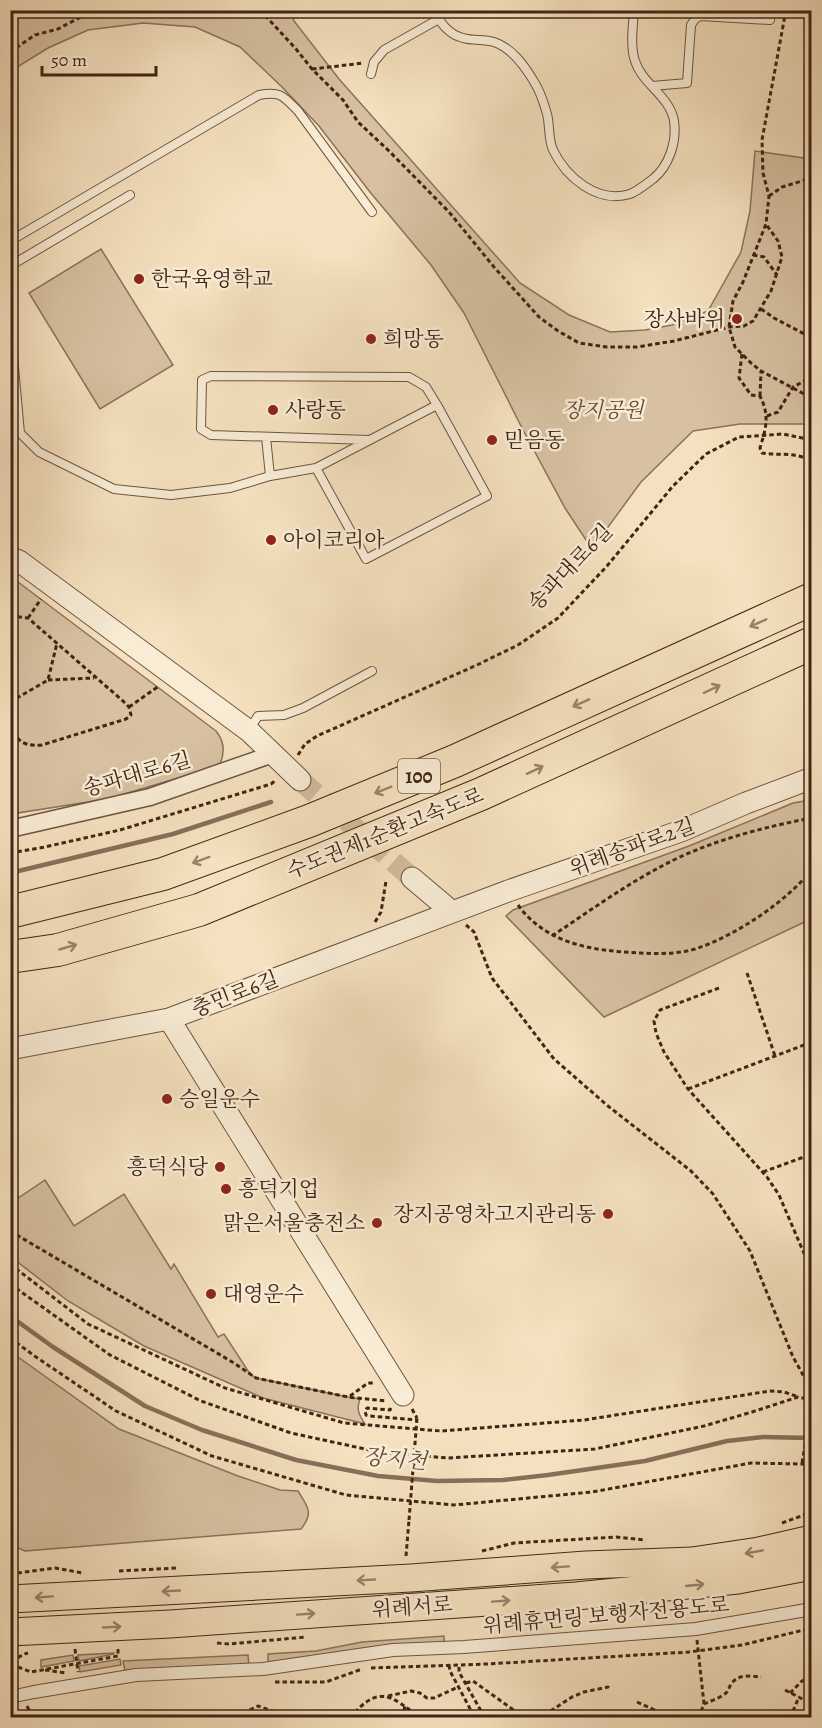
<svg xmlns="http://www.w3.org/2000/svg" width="822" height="1728" viewBox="0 0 822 1728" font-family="Alegreya,'Noto Serif KR',serif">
	<rect width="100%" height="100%" fill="#f5e1bf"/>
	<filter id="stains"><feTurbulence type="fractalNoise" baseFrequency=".00333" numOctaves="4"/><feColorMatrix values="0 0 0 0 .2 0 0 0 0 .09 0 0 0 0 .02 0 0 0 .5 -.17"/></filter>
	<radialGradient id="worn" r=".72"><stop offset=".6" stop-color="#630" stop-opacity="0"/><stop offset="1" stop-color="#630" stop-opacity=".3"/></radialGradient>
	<path fill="#d7c1a2" stroke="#8c725c" stroke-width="1.5" d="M11 10 291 11 294 21 339 79 520 283 569 315 610 332 645 330 672 325 708 311 741 252 750 211 755 151 811 159V427L805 424H740L693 431 641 482 592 549 565 508 522 428 464 313 431 265 370 192 319 126 282 87 240 47 195 27 143 23 88 30 48 48 11 71Z
		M101 249 173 365 100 409 29 293Z
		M10 576 216 731C225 742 225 754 219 766L107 799 11 814Z
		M811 800V919L604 1017 506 916 513 910 689 846 793 803Z
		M45 1180 74 1226 124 1194 171 1269 174 1264 218 1337 224 1334 250 1374 256 1378 348 1397 360 1399C356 1409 359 1415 365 1424L263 1398 144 1346 68 1301 11 1257V1203Z
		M11 1352 119 1429 238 1476 280 1490 298 1491C308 1507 314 1513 301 1529L25 1551 11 1545Z
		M444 1636V1644L268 1665V1654L316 1651 362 1642Z
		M114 1653V1654L79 1661 78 1655Z
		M73 1655 74 1661 41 1667V1660Z
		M248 1655 249 1667 142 1669 125 1671 123 1661Z
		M120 1659 121 1665 80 1672 79 1666Z"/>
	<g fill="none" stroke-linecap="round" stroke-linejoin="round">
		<path stroke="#896f59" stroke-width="4.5" d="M10 873 173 834 271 802
			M10 1316 53 1347 145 1406 202 1430 296 1460 378 1476 437 1481 503 1480 548 1475 645 1461 727 1441 763 1437 812 1438"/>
		<path stroke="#d1bb9d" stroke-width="21" stroke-dasharray="21 10" stroke-linecap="butt" d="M300 780 412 878"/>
		<defs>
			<path id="service" d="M435 10C439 23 450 35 463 38 473 41 484 39 494 42 512 48 524 65 533 80 539 89 544 103 547 114 550 125 548 139 553 150 566 177 597 204 630 194 638 191 646 184 653 179 669 166 677 142 674 121 670 96 642 84 635 61 630 46 633 26 634 10
				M371 74 374 62 384 50 439 19
				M652 86 687 83 691 25 695 19 700 16 770 20
				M10 241 259 95C281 91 283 96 298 111L372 212
				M10 266 130 195
				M10 323 20 433 39 452 114 489 171 495 230 488 270 476 316 468 437 405 487 496 366 559 316 468
				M266 437 270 476
				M369 440 211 435 201 429 202 380 211 376 409 377 426 387 437 405
				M249 730 258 716 284 715 303 708 372 671"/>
			<path id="pedestrian" d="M34 1692 136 1675 263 1669 393 1650 464 1647 696 1629 812 1609"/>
			<path id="minor" d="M10 829 150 797 273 754"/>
			<path id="tertiary" d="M10 557 19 561 249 731 300 780
				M412 878 451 911
				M169 1019 403 1395
				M10 1049 169 1019 508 891 681 831 746 803 812 778"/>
			<path id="primary" d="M10 1599 411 1578 586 1565 692 1561 759 1551 812 1539
				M10 1632 170 1624 576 1596 738 1580 812 1566"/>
			<path id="motorway" d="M10 912 163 874 309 821 455 761 812 599
				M10 957 58 950 199 910 481 794 812 643"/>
		</defs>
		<use href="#service" stroke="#6f5340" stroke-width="10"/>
		<use href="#pedestrian" stroke="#6f5340" stroke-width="14"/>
		<use href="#minor" stroke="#6f5340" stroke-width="19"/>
		<use href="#tertiary" stroke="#6f5340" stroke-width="23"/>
		<use href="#primary" stroke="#422416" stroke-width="29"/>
		<use href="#motorway" stroke="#422416" stroke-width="34"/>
		<path stroke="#422416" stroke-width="3" stroke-dasharray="4.5 3" stroke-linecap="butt" d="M260 10 296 49 312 69 343 100 358 122 389 151 449 212 494 267 539 317 558 331 579 343 607 347H637L674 341 729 327 744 326 753 321 771 291 782 257 778 241 766 224
			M786 10 762 140 763 173 769 196 766 224 743 282 733 301 729 327 735 347 751 363 761 371 806 395 812 394
			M10 52 35 35 58 29 94 10
			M312 69 364 63
			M769 196 782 187 812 178
			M753 255 764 257 777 275
			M761 309 774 318 812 338
			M742 354 739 378 751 395 760 396C770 416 766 428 760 448L762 453C778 456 797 451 812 462
			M760 396 761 371
			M767 416 778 412 793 387 812 377
			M10 616 28 618 123 701 129 707 131 715 126 719 42 745C17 747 14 736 10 715
			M28 618 41 599
			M48 680 94 678
			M10 702 48 680 57 643
			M129 707 159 686
			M298 755 305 744 317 736 477 665 518 645 558 618 607 566 673 486 706 454 739 437 783 434 812 440
			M10 853 45 847 120 830 258 788 271 784 276 780
			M518 905C547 945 595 951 641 953 659 954 678 954 695 949 737 935 784 903 812 870
			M375 922 381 912 386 881
			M466 925 474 932 492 978 554 1059 608 1106 691 1171 713 1194 750 1251 793 1357 812 1391
			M552 936C588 912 624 886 662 866 706 842 763 827 812 818
			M747 973 775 1056
			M719 988 660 1010 654 1021 656 1033 664 1052 688 1089 767 1177 779 1195 812 1272
			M688 1089 812 1042
			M763 1172 812 1154
			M10 1231 234 1363 256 1378 348 1397 386 1401
			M10 1264 88 1324 225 1388 344 1423 441 1431 584 1420 770 1391 784 1392 796 1396
			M10 1284 110 1355 201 1401 291 1433 379 1452 448 1458 595 1449 704 1426 752 1412 798 1397 812 1400
			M10 1338 36 1357 116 1411 212 1456 346 1495 454 1505 592 1492 751 1463 802 1464 812 1465
			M350 1396 368 1383H375
			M391 1408 390 1410 367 1408 365 1411 366 1415 369 1416 417 1420
			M412 1409 417 1418
			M802 1463 812 1406
			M782 1523 812 1512
			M482 1551 514 1543 616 1537 645 1540
			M406 1556 409 1520
			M119 1571 176 1568
			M10 1574 55 1568 83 1573
			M697 1640 704 1704
			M217 1643 229 1644 306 1637
			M75 1649 78 1672
			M449 1665 450 1671 475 1718
			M18 1667 31 1672 118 1656V1648
			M459 1667V1672L485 1718
			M371 1668 487 1664 689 1652 742 1645 812 1628
			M45 1670 66 1673
			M275 1682H326L362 1669
			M466 1683 473 1681 522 1716H543L572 1697 584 1692 608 1687 611 1690
			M16 1685C8 1669 11 1658 28 1653
			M785 1690 812 1704
			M790 1693 802 1681 812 1675
			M388 1696 411 1691 420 1693 427 1698H434L458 1687
			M637 1702 672 1718
			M27 1706 33 1718
			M238 1718 239 1715 258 1706 281 1714 286 1718
			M350 1718C378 1684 391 1695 420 1718
			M402 1718 405 1706
			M649 1718 652 1709
			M698 1718 704 1704C710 1701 718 1699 723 1695 729 1692 728 1688 732 1683 738 1674 751 1676 761 1677
			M790 1718 799 1697"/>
		<use href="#service" stroke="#f8ecd5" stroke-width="8"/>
		<use href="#pedestrian" stroke="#f8ecd5" stroke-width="12"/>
		<use href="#minor" stroke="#f8ecd5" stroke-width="16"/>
		<use href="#tertiary" stroke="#f8ecd5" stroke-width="21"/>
		<use href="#primary" stroke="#f5e1bf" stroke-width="27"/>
		<use href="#motorway" stroke="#f5e1bf" stroke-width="32"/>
		<defs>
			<path id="pedestrian-bridge" d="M10 1697 34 1692"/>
		</defs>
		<use href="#pedestrian-bridge" stroke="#6f5340" stroke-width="14" stroke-linecap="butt"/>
		<path stroke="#422416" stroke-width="3" stroke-dasharray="4.5 3" stroke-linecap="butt" d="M409 1520 417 1418"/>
		<use href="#pedestrian-bridge" stroke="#f8ecd5" stroke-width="12"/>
	</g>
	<defs><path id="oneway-shaft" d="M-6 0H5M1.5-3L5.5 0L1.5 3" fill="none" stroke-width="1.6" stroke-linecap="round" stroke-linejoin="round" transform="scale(1.5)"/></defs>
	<g stroke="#9c826a">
		<use href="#oneway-shaft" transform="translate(758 623) rotate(156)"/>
		<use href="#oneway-shaft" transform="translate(712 689) rotate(-25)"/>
		<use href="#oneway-shaft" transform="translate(581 703) rotate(156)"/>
		<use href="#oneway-shaft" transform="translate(535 770) rotate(-25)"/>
		<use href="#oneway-shaft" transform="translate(383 790) rotate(158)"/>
		<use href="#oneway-shaft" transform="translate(201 860) rotate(160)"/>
		<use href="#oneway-shaft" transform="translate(68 947) rotate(-16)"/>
		<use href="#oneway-shaft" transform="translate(754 1552) rotate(170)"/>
		<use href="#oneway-shaft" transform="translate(560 1567) rotate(176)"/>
		<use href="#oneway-shaft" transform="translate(366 1580) rotate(177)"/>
		<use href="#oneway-shaft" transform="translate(695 1585) rotate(-6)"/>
		<use href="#oneway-shaft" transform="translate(171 1591) rotate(177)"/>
		<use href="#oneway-shaft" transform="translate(44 1597) rotate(176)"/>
		<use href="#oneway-shaft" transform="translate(501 1601) rotate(-4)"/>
		<use href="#oneway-shaft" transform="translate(306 1614) rotate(-4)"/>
		<use href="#oneway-shaft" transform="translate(112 1627) rotate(-3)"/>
	</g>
	<g fill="#8f2418" stroke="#f8ecd5" stroke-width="2">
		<circle cx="139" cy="279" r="6"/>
		<circle cx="737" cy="319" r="6"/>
		<circle cx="371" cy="339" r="6"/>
		<circle cx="273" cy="410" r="6"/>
		<circle cx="492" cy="440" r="6"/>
		<circle cx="271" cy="540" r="6"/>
		<circle cx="167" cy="1099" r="6"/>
		<circle cx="220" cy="1167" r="6"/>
		<circle cx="226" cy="1189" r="6"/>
		<circle cx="608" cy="1214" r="6"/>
		<circle cx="377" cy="1223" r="6"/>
		<circle cx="211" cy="1294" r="6"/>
	</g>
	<g text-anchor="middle" stroke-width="5" stroke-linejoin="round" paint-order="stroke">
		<rect fill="#f8ecd5" stroke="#79604f" stroke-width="1.5" x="398" y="759" width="42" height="34" rx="4.5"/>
		<g font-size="20" font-weight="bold" fill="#422416">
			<text x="419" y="783">100</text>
		</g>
		<g font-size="21" fill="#422416" stroke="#f8ecd5" text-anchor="start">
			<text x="151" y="286">한국육영학교</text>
			<text x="725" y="326" text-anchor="end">장사바위</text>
			<text x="383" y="346">희망동</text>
			<text x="285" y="417">사랑동</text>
			<text x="504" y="447">믿음동</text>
			<text x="283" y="547">아이코리아</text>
			<text x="179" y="1106">승일운수</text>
			<text x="208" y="1174" text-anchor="end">흥덕식당</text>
			<text x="238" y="1196">흥덕기업</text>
			<text x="596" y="1221" text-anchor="end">장지공영차고지관리동</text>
			<text x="365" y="1230" text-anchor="end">맑은서울충전소</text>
			<text x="223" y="1301">대영운수</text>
		</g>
		<g font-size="21" font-style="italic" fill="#674b39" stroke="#f8ecd5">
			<text x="603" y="417">장지공원</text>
		</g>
		<g font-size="21" fill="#422416" stroke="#f8ecd5">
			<text transform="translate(570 567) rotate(-46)" y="7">송파대로6길</text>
			<text transform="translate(137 774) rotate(-16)" y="7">송파대로6길</text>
			<text transform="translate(385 833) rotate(-22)" y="7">수도권제1순환고속도로</text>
			<text transform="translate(632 847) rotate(-20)" y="7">위례송파로2길</text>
			<text transform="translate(235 994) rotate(-21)" y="7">충민로6길</text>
			<text transform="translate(412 1607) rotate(-4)" y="7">위례서로</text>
			<text transform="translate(606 1615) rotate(-5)" y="7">위례휴먼링 보행자전용도로</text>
		</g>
		<g font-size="22" font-style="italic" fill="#654a38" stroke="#f8ecd5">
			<text transform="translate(395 1458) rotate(5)" y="8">장지천</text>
		</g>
	</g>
	<rect width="822" height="1728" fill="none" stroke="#f5e1bf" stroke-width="36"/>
	<rect x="12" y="12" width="798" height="1704" fill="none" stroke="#422416" stroke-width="3"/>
	<rect x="18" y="18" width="786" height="1692" fill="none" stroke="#422416" stroke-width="1.5"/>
	<path d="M42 66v9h114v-9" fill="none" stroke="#422416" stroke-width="3"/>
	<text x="51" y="66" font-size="18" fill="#422416" stroke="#f8ecd5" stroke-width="4.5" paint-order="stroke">50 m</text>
	<rect width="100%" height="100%" filter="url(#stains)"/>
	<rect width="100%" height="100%" fill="url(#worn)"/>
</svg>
